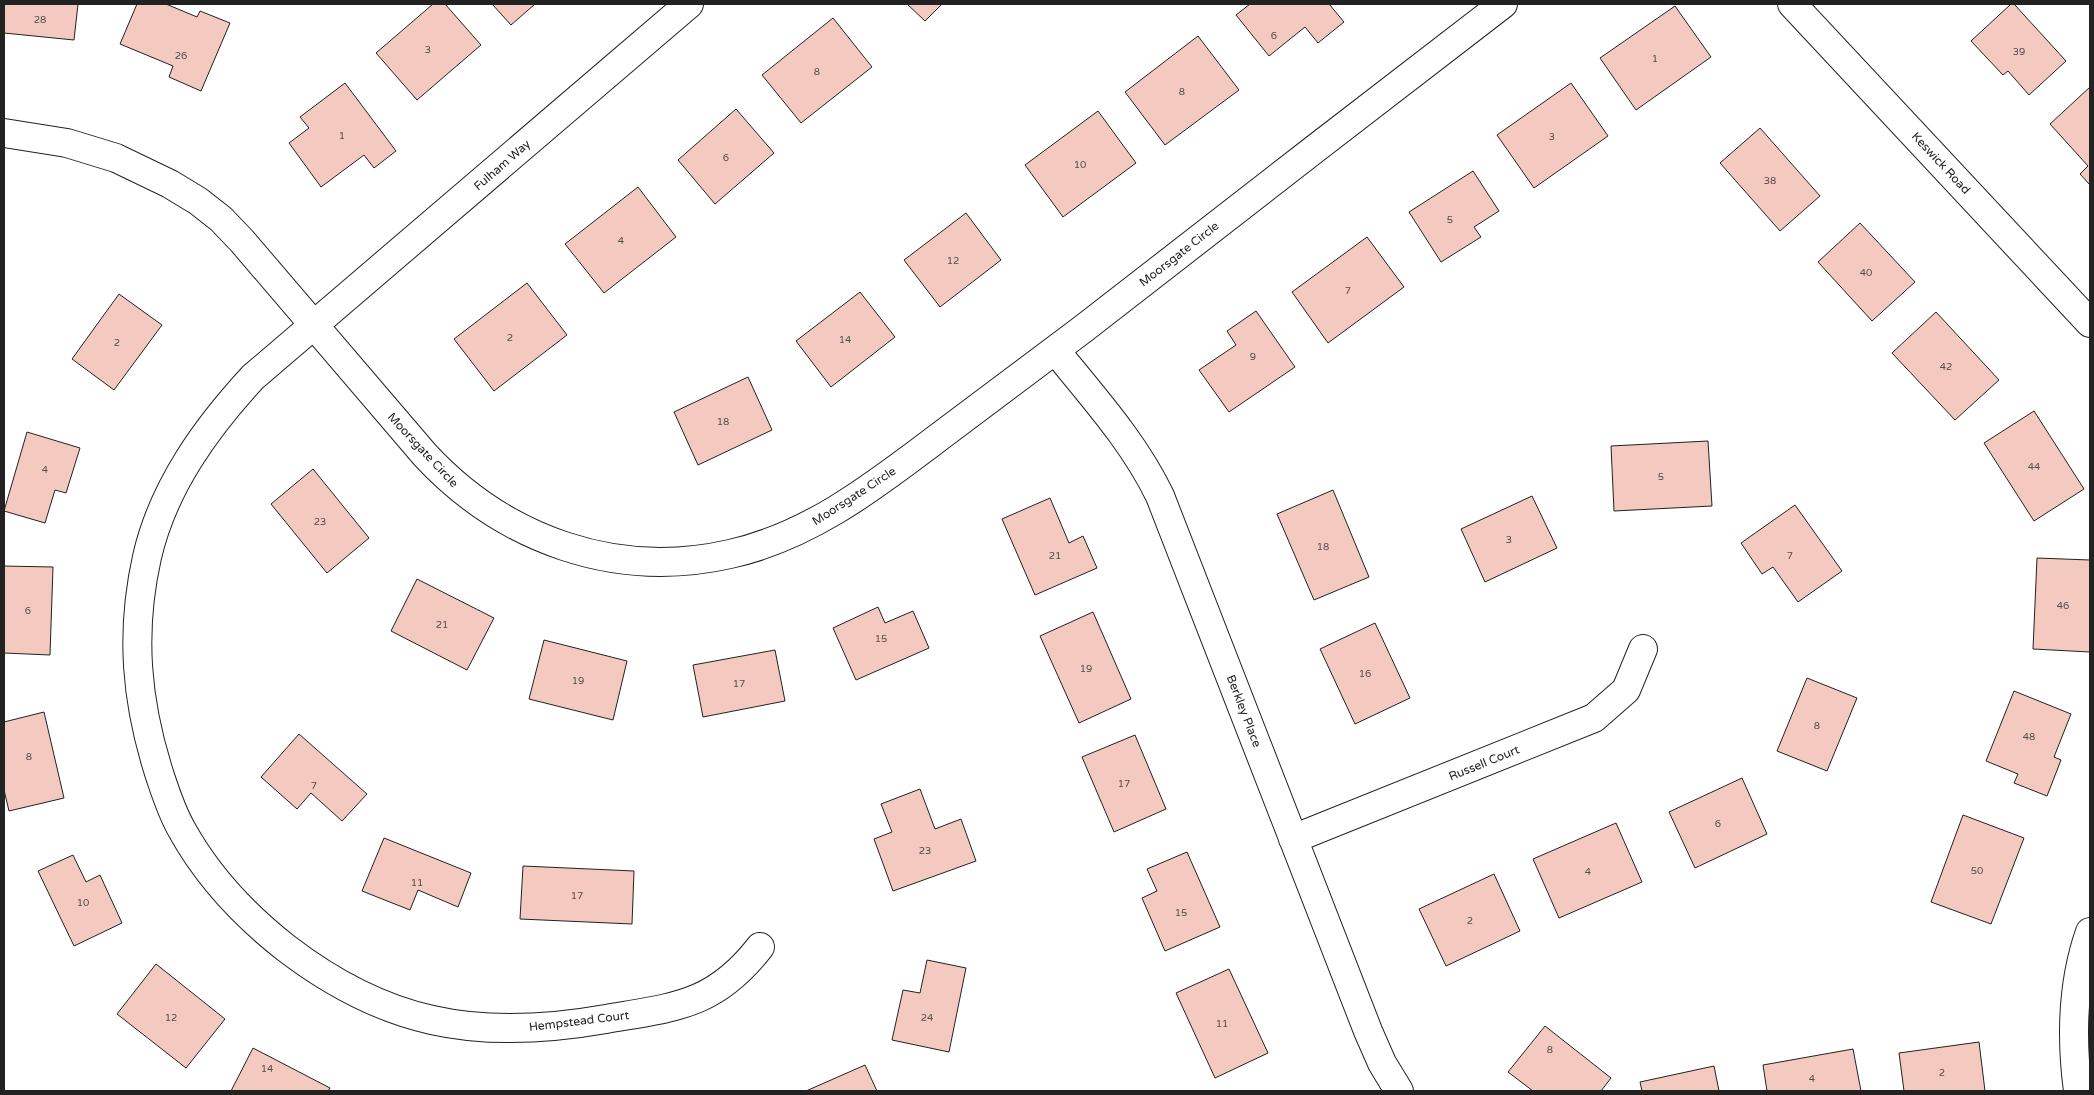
<svg xmlns="http://www.w3.org/2000/svg" width="2094" height="1095" viewBox="0 0 2094 1095" font-family="'Varela Round',sans-serif">
	<rect width="100%" height="100%" fill="#fff"/>
	<path fill="#f3c9c0" stroke="#222" d="M4 4H78L74 40 4 33Z
		M137 4H166L197 17 200 11 230 23 201 91 169 77 173 66 120 44Z
		M433 4H445L481 45 417 100 376 53Z
		M492 4H535L511 25Z
		M907 4H942L925 21Z
		M1250 4H1329L1344 22 1318 43 1305 27 1269 56 1236 15Z
		M2011 4H2014L2066 61 2029 95 2008 71 2003 75 1971 41Z
		M1675 6 1711 57 1636 110 1600 58Z
		M833 18 872 67 801 123 762 75Z
		M1198 36 1239 90 1165 145 1125 92Z
		M345 83 396 151 374 168 364 155 321 187 289 143 309 128 300 117Z
		M1571 83 1608 136 1534 188 1497 135Z
		M2090 87V185L2080 174 2088 166 2050 124Z
		M736 109 774 153 715 204 678 160Z
		M1098 111 1136 163 1063 217 1025 165Z
		M1760 128 1820 196 1780 231 1720 163Z
		M1473 171 1499 211 1474 227 1481 237 1441 262 1409 212Z
		M638 187 676 237 604 293 565 244Z
		M966 213 1001 260 940 307 904 260Z
		M1860 223 1915 282 1872 321 1818 262Z
		M1367 237 1404 287 1328 343 1292 292Z
		M527 283 567 335 494 391 454 339Z
		M860 292 895 337 831 387 796 341Z
		M119 294 162 325 114 390 72 359Z
		M1256 311 1295 367 1229 412 1199 370 1236 345 1227 331Z
		M1936 312 1999 380 1955 420 1892 353Z
		M748 377 772 430 698 465 674 412Z
		M2034 411 2084 489 2034 521 1984 443Z
		M27 432 80 448 66 493 55 490 45 523 4 511Z
		M1708 441 1712 506 1614 511 1611 446Z
		M313 469 369 538 327 573 271 504Z
		M1333 490 1369 577 1314 600 1277 514Z
		M1532 496 1557 548 1485 582 1461 529Z
		M1050 498 1069 543 1083 536 1097 568 1035 595 1002 519Z
		M1795 505 1842 571 1798 602 1773 567 1762 574 1741 543Z
		M2037 558 2090 560V652L2033 649Z
		M4 566 53 567 50 655 4 653Z
		M417 579 494 618 467 670 391 631Z
		M878 607 885 623 913 611 929 648 856 680 833 628Z
		M1093 612 1131 699 1079 723 1040 636Z
		M1375 623 1410 698 1355 724 1320 649Z
		M544 640 627 661 613 720 529 699Z
		M775 650 785 701 703 717 693 665Z
		M1807 678 1857 698 1827 771 1777 751Z
		M2014 691 2071 714 2054 757 2061 760 2047 796 2014 783 2018 774 1986 761Z
		M44 712 64 798 9 811 4 790V722Z
		M299 734 367 794 342 821 311 793 297 809 261 777Z
		M1135 735 1166 809 1114 832 1082 757Z
		M1742 778 1767 834 1695 868 1669 812Z
		M920 789 935 829 961 819 976 861 893 891 874 839 892 832 881 804Z
		M1963 815 2024 838 1991 924 1931 902Z
		M1616 823 1642 882 1559 918 1533 859Z
		M384 838 471 873 458 907 418 890 410 910 362 891Z
		M1187 852 1220 927 1165 951 1142 898 1157 891 1147 869Z
		M73 855 86 882 100 875 122 923 74 946 38 871Z
		M523 866 634 871 632 924 520 919Z
		M1494 874 1520 931 1446 966 1419 909Z
		M927 960 966 968 949 1052 892 1040 903 990 920 993Z
		M156 964 225 1019 186 1068 117 1014Z
		M1229 969 1268 1053 1215 1078 1176 993Z
		M1545 1026 1611 1078 1601 1091H1533L1508 1072Z
		M1979 1042 1985 1091H1904L1899 1053Z
		M253 1048 330 1088 328 1091H231Z
		M1853 1049 1861 1091H1767L1763 1065Z
		M865 1065 877 1091H806Z
		M1714 1066 1719 1091H1642L1640 1082Z"/>
	<g fill="none" stroke-linecap="round" stroke-linejoin="round">
		<defs>
			<path id="minor" d="M689 4 253 377C206 428 163 487 147 557 130 633 136 702 160 776 166 794 172 813 182 830 208 877 244 915 286 948 329 981 378 1008 432 1020 489 1033 549 1029 606 1019 675 1007 714 1006 760 947
				M1792 4 2090 323
				M4 133 67 143 116 158 170 184 198 201 221 219 242 241 425 455C504 540 616 580 730 554 812 536 878 483 943 434 990 399 1036 364 1083 329 1222 220 1363 112 1503 4
				M1055 350C1093 397 1134 442 1160 496L1368 1031 1382 1063 1399 1091
				M1293 839 1594 718 1626 690 1643 649
				M2078 1091C2071 1038 2072 983 2090 932"/>
		</defs>
		<use href="#minor" stroke="#222" stroke-width="30"/>
		<use href="#minor" stroke="#fff" stroke-width="28"/>
	</g>
	<g text-anchor="middle" stroke-width="4" stroke-linejoin="round" paint-order="stroke">
		<g font-size="10" fill="#564c4a">
			<text x="40" y="23">28</text>
			<text x="1274" y="39">6</text>
			<text x="428" y="53">3</text>
			<text x="2019" y="55">39</text>
			<text x="181" y="59">26</text>
			<text x="1655" y="62">1</text>
			<text x="817" y="75">8</text>
			<text x="1182" y="95">8</text>
			<text x="342" y="139">1</text>
			<text x="1552" y="140">3</text>
			<text x="726" y="161">6</text>
			<text x="1080" y="168">10</text>
			<text x="1770" y="184">38</text>
			<text x="1450" y="223">5</text>
			<text x="621" y="244">4</text>
			<text x="953" y="264">12</text>
			<text x="1866" y="276">40</text>
			<text x="1348" y="294">7</text>
			<text x="510" y="341">2</text>
			<text x="845" y="343">14</text>
			<text x="117" y="346">2</text>
			<text x="1253" y="360">9</text>
			<text x="1946" y="370">42</text>
			<text x="723" y="425">18</text>
			<text x="2034" y="470">44</text>
			<text x="45" y="473">4</text>
			<text x="1661" y="480">5</text>
			<text x="320" y="525">23</text>
			<text x="1509" y="543">3</text>
			<text x="1323" y="550">18</text>
			<text x="1055" y="559">21</text>
			<text x="1790" y="559">7</text>
			<text x="2063" y="609">46</text>
			<text x="28" y="614">6</text>
			<text x="442" y="628">21</text>
			<text x="881" y="642">15</text>
			<text x="1086" y="672">19</text>
			<text x="1365" y="677">16</text>
			<text x="578" y="684">19</text>
			<text x="739" y="687">17</text>
			<text x="1817" y="729">8</text>
			<text x="2029" y="740">48</text>
			<text x="29" y="760">8</text>
			<text x="1124" y="787">17</text>
			<text x="314" y="789">7</text>
			<text x="1718" y="827">6</text>
			<text x="925" y="854">23</text>
			<text x="1977" y="874">50</text>
			<text x="1588" y="875">4</text>
			<text x="417" y="886">11</text>
			<text x="577" y="899">17</text>
			<text x="83" y="906">10</text>
			<text x="1181" y="916">15</text>
			<text x="1470" y="924">2</text>
			<text x="171" y="1021">12</text>
			<text x="927" y="1021">24</text>
			<text x="1222" y="1027">11</text>
			<text x="1550" y="1053">8</text>
			<text x="267" y="1072">14</text>
			<text x="1942" y="1076">2</text>
			<text x="1812" y="1082">4</text>
		</g>
		<g font-size="12" fill="#222" stroke="#fff">
			<text transform="translate(1941 163) rotate(47)" y="4">Keswick Road</text>
			<text transform="translate(502 165) rotate(-41)" y="4">Fulham Way</text>
			<text transform="translate(1179 254) rotate(-38)" y="4">Moorsgate Circle</text>
			<text transform="translate(423 450) rotate(47)" y="4">Moorsgate Circle</text>
			<text transform="translate(854 496) rotate(-33)" y="4">Moorsgate Circle</text>
			<text transform="translate(1244 711) rotate(69)" y="4">Berkley Place</text>
			<text transform="translate(1484 763) rotate(-22)" y="4">Russell Court</text>
			<text transform="translate(579 1021) rotate(-7)" y="4">Hempstead Court</text>
		</g>
	</g>
	<rect width="2094" height="1095" fill="none" stroke="#222222" stroke-width="10"/>
</svg>
